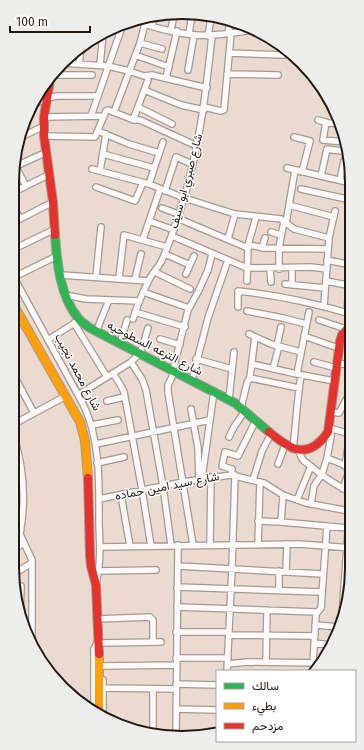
<svg xmlns="http://www.w3.org/2000/svg" width="364" height="750" viewBox="0 0 364 750" font-family="'Fira Sans',Vazirmatn,sans-serif">
	<rect width="100%" height="100%" fill="#eadacf"/>
	<g fill="none" stroke-linecap="round" stroke-linejoin="round">
		<defs>
			<path id="street" d="M139 21C154 29 193 37 210 35 226 35 241 31 256 30
				M152 26 154 18
				M171 30 174 14
				M228 33 230 22
				M189 34 192 14
				M208 36 211 18
				M140 43 162 49
				M229 53 284 55
				M135 55 169 67
				M61 63 108 66 129 71 144 76 152 75 207 88
				M79 64 81 49
				M100 65 103 34
				M188 70 194 35
				M227 74 278 75
				M53 75H92
				M166 78 177 31
				M144 90 181 105 204 110
				M34 104 47 98 57 96H98
				M138 107 172 124
				M204 107 221 111 224 110 231 33
				M114 112 140 43 145 24
				M91 116 123 24
				M44 117 104 116
				M133 120 148 80
				M318 120 328 123 341 124
				M326 122 323 140 346 142
				M98 131 129 144 159 153
				M44 136 95 137 106 111 108 110 134 120H140L197 146
				M21 137 44 126
				M294 137 310 141 302 172
				M103 154 154 168
				M15 165 26 186
				M16 166 47 152
				M287 168 351 183
				M92 169 149 184 184 198 235 214 281 219 294 229 329 238
				M100 171 106 134
				M321 176 327 149 348 152
				M340 180 344 161
				M149 184 163 142
				M96 187 135 201 143 183
				M301 189 351 200
				M165 191 176 157 192 164
				M12 193 50 174
				M12 203 20 219
				M289 205 334 217
				M162 208 178 214
				M177 218 248 248
				M149 221 174 230
				M12 223 53 202
				M286 223 295 170
				M271 232 281 235
				M172 236 247 268 311 267 327 269
				M143 239 160 189
				M228 239 235 214
				M248 245 266 248 328 249
				M262 248 265 238
				M12 250 55 229
				M165 254 190 265
				M327 260 351 265
				M350 264 351 250
				M270 269 271 282
				M279 269V248L284 221
				M155 272 190 289
				M12 274 83 404C101 441 99 484 99 525 100 544 101 564 96 583
				M186 274 194 256
				M61 275 148 281
				M14 277 57 256
				M96 277 101 227
				M119 278 124 235 167 247
				M135 279 141 254
				M247 281 248 245 256 217
				M326 281 347 285
				M285 284 325 288
				M292 285V268
				M143 292 189 308
				M65 295 86 299 139 301
				M324 306 329 238 335 211
				M238 307V291C277 295 314 303 351 314
				M247 311 283 318 306 324
				M135 312 185 327
				M347 312 348 300H351
				M133 319C137 306 142 294 148 282 151 275 157 269 161 262 165 254 168 245 171 237 196 172 205 104 212 35
				M319 320 346 329
				M74 323 107 377
				M96 332 109 300
				M249 334 271 344 301 352
				M304 336 338 348
				M160 339 180 345
				M48 340 76 322
				M120 344 127 320
				M277 346 281 327
				M140 355 148 328
				M196 359 232 369
				M131 362 142 379 146 390 163 486 171 545
				M314 362 336 368
				M336 363 351 365
				M252 364 297 374 334 381
				M273 369 279 346
				M173 370 188 310 198 292 208 270 212 254
				M175 371 168 385V392L193 545
				M12 372 34 413
				M113 373 121 386 124 392 142 490 151 546
				M297 374 309 312
				M250 378 299 388
				M192 380 208 318 228 260
				M12 395 22 390
				M78 395 131 362 139 354
				M229 399 234 352
				M107 401 124 397
				M241 408 247 383 250 377 255 337
				M191 409 198 448 199 478
				M331 412 339 413 351 391
				M12 425 66 396
				M92 425 118 420
				M329 428 350 434 345 466
				M12 432C24 465 26 500 20 534
				M229 437 234 427 245 411
				M96 444 210 420
				M293 449C296 424 297 400 301 375
				M299 450 301 457 304 461C316 470 338 489 352 491
				M327 458 352 468
				M97 463 124 457
				M278 464 285 445
				M231 475 232 469 222 466 225 452 238 456 256 420
				M202 478 214 391
				M253 480 262 451 271 434
				M343 489 350 468
				M121 495 130 546
				M99 499 183 482 231 475 264 483 283 495 306 503 349 511
				M297 500 311 466
				M311 504 314 486 322 474 327 458 331 436V429
				M12 517 32 560V644
				M258 521 281 522 348 528
				M281 522 283 495
				M210 544 211 477
				M258 545 260 482
				M100 547 299 544 352 548
				M12 550 24 543
				M178 566 323 574
				M99 571 156 570
				M286 572 287 544
				M13 574 32 563
				M177 587 321 592
				M279 590V571
				M345 604 343 602 351 491
				M177 607 317 612
				M20 617 21 586
				M97 619 150 617 153 620V642
				M315 625 340 627
				M176 632H229
				M229 635 315 636
				M99 643 161 642
				M314 643 331 645
				M176 658H228
				M266 662 267 610
				M313 663 316 614 321 608 327 526
				M228 664 247 662 319 663
				M103 666 176 665
				M227 671 232 568 235 475
				M103 680V717
				M176 684 217 685
				M103 688 176 689
				M176 709 217 710
				M94 712V649L96 645 99 643
				M153 735V689
				M176 735H209
				M176 736 178 545"/>
			<path id="fast" d="M55 235C57 263 60 296 78 318 81 322 86 325 90 328L235 403 269 432"/>
			<path id="slow" d="M12 302 80 422 85 441 88 478
				M99 654V716"/>
			<path id="jam" d="M50 80 44 117V136L53 202 55 235
				M269 432C291 450 308 461 328 432L340 341 342 335 351 324
				M88 478 90 556 91 566 96 585 99 654"/>
		</defs>
		<use href="#street" stroke="#a59a91" stroke-width="8"/>
		<use href="#fast" stroke="#a59a91" stroke-width="10"/>
		<use href="#slow" stroke="#a59a91" stroke-width="10"/>
		<use href="#jam" stroke="#a59a91" stroke-width="10"/>
		<use href="#street" stroke="#fcf9f8" stroke-width="5.5"/>
		<use href="#fast" stroke="#30b455" stroke-width="8"/>
		<use href="#slow" stroke="#ff9f0a" stroke-width="8"/>
		<use href="#jam" stroke="#e5322d" stroke-width="8"/>
	</g>
	<g text-anchor="middle" stroke-width="3" stroke-linejoin="round" paint-order="stroke">
		<g font-size="12" fill="#241a12" stroke="#fff">
			<text transform="translate(186 181) rotate(-75)" y="4">شارع صبري ابو سيف</text>
			<text transform="translate(155 348) rotate(27)" y="4">شارع الترعه السطوحيه</text>
			<text transform="translate(78 372) rotate(62)" y="4">شارع محمد نجيب</text>
			<text transform="translate(167 486) rotate(-11)" y="4">شارع سيد امين حماده</text>
		</g>
	</g>
	<path d="M0 0H364V750H0ZM182 19H182A163 163 0 0 1 345 182V568A163 163 0 0 1 182 731H182A163 163 0 0 1 19 568V182A163 163 0 0 1 182 19Z" fill="#ededec" fill-rule="evenodd"/>
	<path fill="none" stroke="#241a12" stroke-width="2" d="M182 19H182A163 163 0 0 1 345 182V568A163 163 0 0 1 182 731H182A163 163 0 0 1 19 568V182A163 163 0 0 1 182 19Z"/>
	<rect x="216" y="670" width="140" height="72" fill="#ffffff" stroke="#a7a3a0"/>
	<rect x="224" y="683" width="20" height="6" fill="#30b455" stroke="#a7a3a0"/>
	<text x="252" y="690" font-size="12" fill="#241a12">سالك</text>
	<rect x="224" y="703" width="20" height="6" fill="#ff9f0a" stroke="#a7a3a0"/>
	<text x="252" y="710" font-size="12" fill="#241a12">بطيء</text>
	<rect x="224" y="723" width="20" height="6" fill="#e5322d" stroke="#a7a3a0"/>
	<text x="252" y="730" font-size="12" fill="#241a12">مزدحم</text>
	<path d="M10 26v6h80v-6" fill="none" stroke="#241a12" stroke-width="2"/>
	<text x="16" y="26" font-size="12" fill="#241a12" stroke="#ffffff" stroke-width="3" paint-order="stroke">100 m</text>
</svg>
